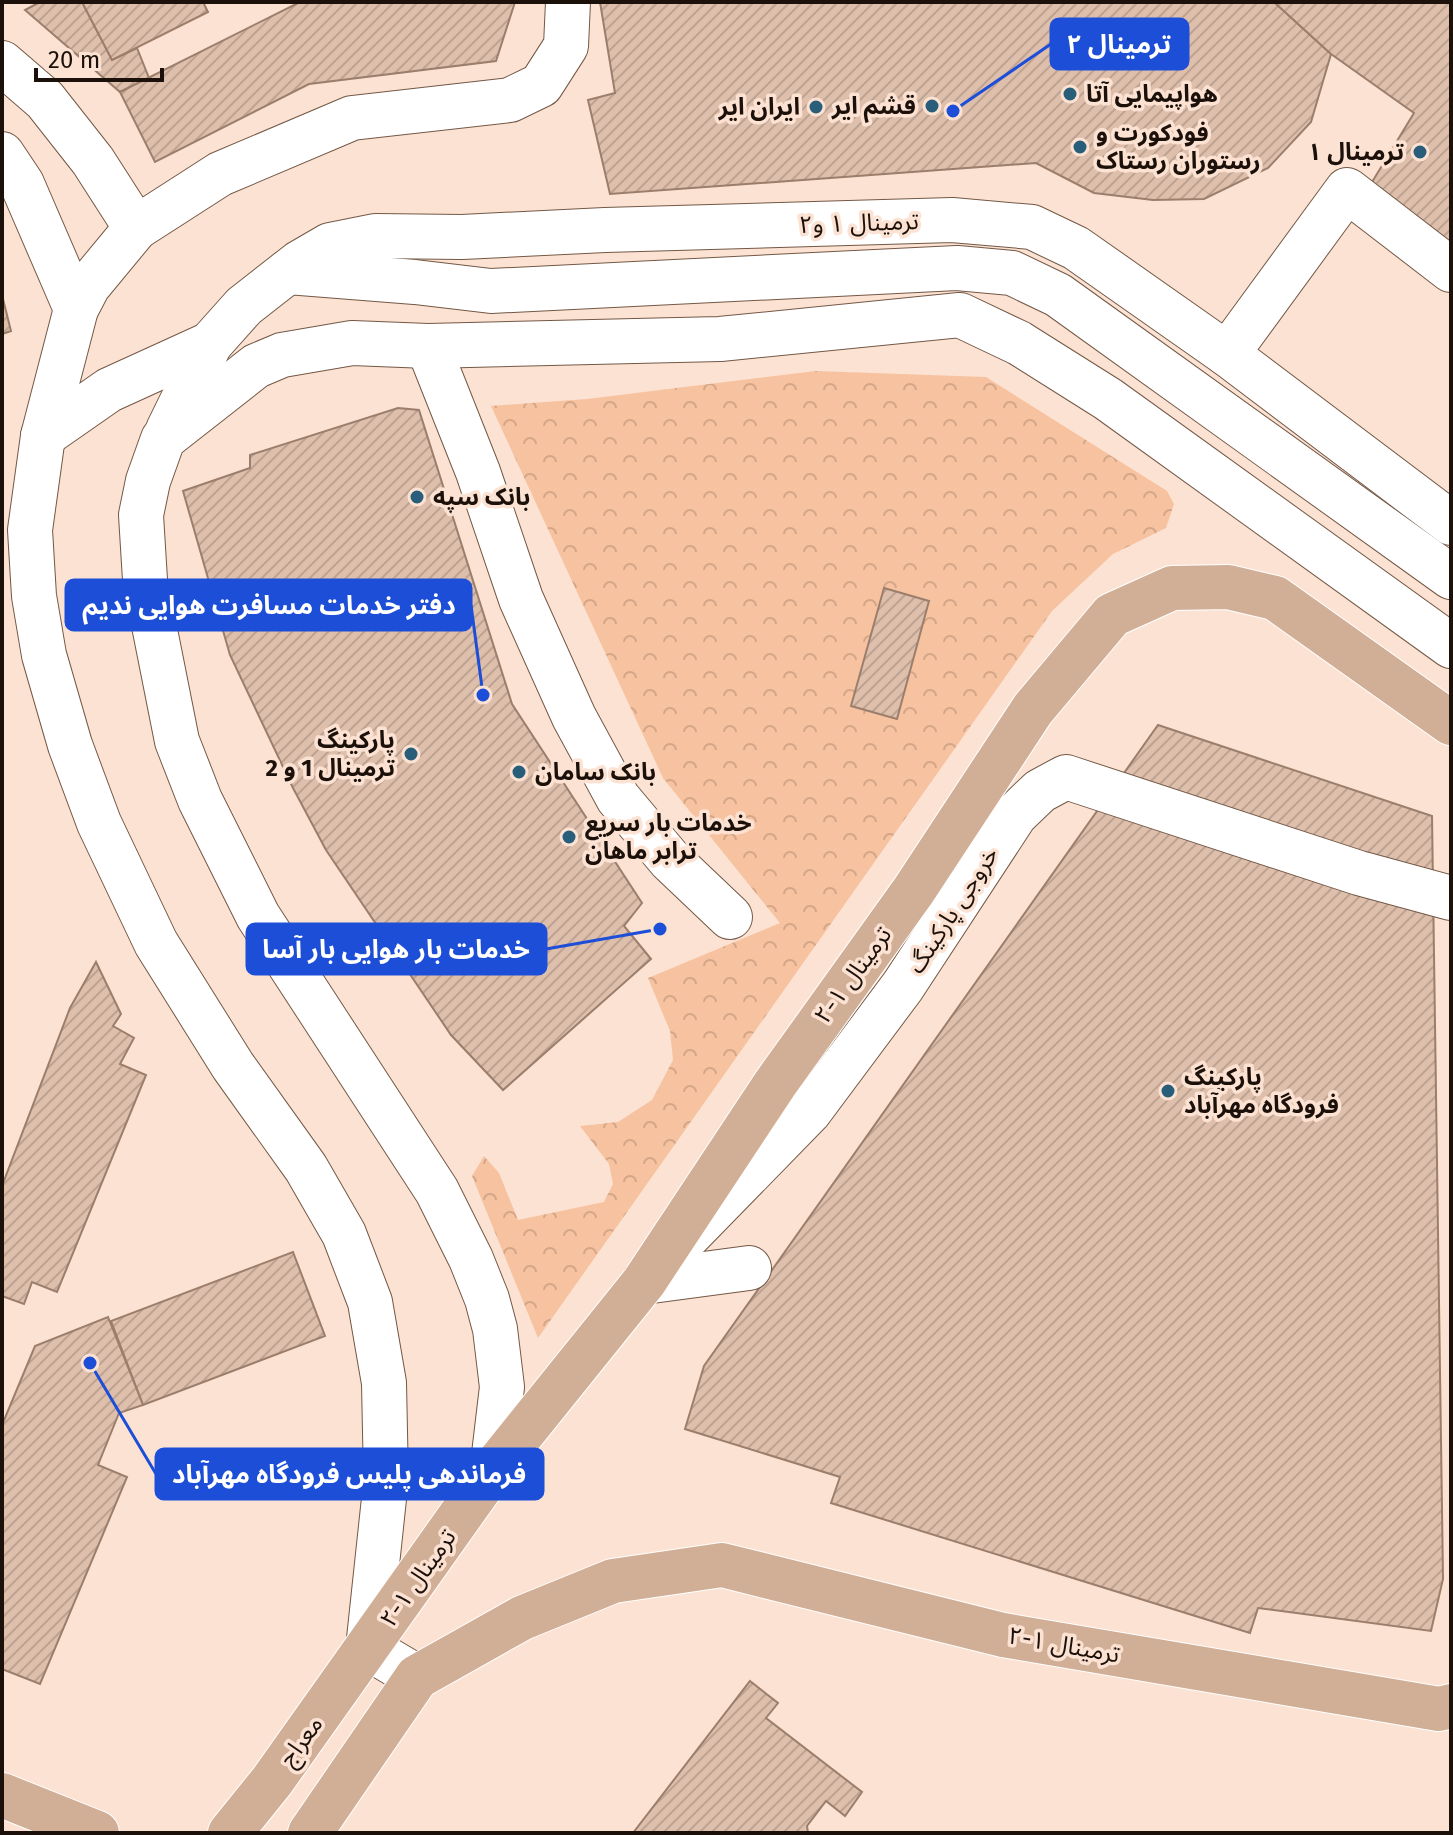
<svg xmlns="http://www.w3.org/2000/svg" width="1453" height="1835" font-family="'Fira Sans','Noto Sans Arabic',sans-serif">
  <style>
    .park { fill: url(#park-crowns) }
    .building { fill: url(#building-hatch); stroke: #9b7e6b; stroke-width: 2 }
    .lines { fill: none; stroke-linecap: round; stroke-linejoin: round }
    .minor-casing { stroke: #735846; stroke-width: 46 }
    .major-casing { stroke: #fff; stroke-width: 46 }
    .minor { stroke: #fff; stroke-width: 44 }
    .major { stroke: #d1af97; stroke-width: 44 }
    .poi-dot { fill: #285e79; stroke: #fce2d2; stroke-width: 3 }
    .labels { text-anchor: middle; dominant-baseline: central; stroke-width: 7; stroke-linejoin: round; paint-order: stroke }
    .poi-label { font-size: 24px; font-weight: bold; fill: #1c110a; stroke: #fce2d2; text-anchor: start }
    .street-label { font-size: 24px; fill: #1c110a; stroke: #fce2d2 }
    .leader { fill: none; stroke: #1d4ed8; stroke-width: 3 }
    .callout-dot { fill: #1d4ed8; stroke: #fce2d2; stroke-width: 3 }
    .callout { fill: #1d4ed8; stroke: #1d4ed8; stroke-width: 3 }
    .callout-label { font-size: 26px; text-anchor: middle; font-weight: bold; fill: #fff }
  </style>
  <defs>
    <pattern id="park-crowns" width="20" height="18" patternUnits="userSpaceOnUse" patternTransform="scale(2)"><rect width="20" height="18" fill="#f7c2a0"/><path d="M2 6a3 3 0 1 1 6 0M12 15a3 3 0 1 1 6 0" fill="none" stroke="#d3a688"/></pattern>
    <pattern id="building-hatch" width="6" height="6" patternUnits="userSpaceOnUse" patternTransform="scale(2)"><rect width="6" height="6" fill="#debfab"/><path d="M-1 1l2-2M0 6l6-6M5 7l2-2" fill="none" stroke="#bea392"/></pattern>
  </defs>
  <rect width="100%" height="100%" fill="#fce2d2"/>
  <polygon class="park" points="816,371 986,377 1167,491 1174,504 1166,528 1113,554 1052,611 538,1338 472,1176 484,1156 499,1173 518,1220 604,1202 613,1184 609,1164 580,1126 618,1122 652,1100 673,1060 670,1031 648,978 780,923 663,778 491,406 587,399"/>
  <g class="building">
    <polygon points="40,2 82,2 112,60 137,48 149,78 120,92 25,10"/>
    <polygon points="82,2 203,2 208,12 112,60"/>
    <polygon points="300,2 515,2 496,61 309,84 155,162 120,92"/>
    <polygon points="600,2 1274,2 1331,54 1311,122 1268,168 1204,199 1153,200 1094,193 1036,163 610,194 588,100 615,93"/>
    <polygon points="1274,2 1451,2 1451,258 1366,192 1414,113 1331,54"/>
    <polygon points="2,295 11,331 2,334"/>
    <polygon points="398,408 419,410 512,704 642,903 624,926 651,959 503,1090 451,1035 326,850 293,788 230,655 183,491 250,468 250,455"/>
    <polygon points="884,588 929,601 897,719 851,706"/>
    <polygon points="1158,725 1432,816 1443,1579 1431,1631 1258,1608 1250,1633 831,1503 840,1477 685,1429 704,1366"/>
    <polygon points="96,962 121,1014 113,1026 134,1038 120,1064 146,1075 57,1292 32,1282 24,1304 2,1296 2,1186 70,1008"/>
    <polygon points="293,1252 325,1336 143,1405 111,1321"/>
    <polygon points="108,1317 143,1405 119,1413 98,1465 127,1477 40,1684 2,1669 2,1425 35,1346"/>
    <polygon points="750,1681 778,1703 766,1718 862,1792 845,1816 826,1801 807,1826 808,1833 633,1833"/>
  </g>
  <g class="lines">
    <defs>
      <g id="minor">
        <polyline points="2,63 45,100 93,161 136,228"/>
        <polyline points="2,154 22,184 76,309"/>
        <polyline points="288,272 415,282 491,291 957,268 1012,273 1058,295 1451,577"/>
        <polyline points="428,346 478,472 521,599 574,717 618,798 670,860 730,917"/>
        <polyline points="1227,354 1347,190 1451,270"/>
        <polyline points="168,430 210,344 244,306 299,263 330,245 375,236 462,237 605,230 952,220 1032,227 1076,248 1227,354 1451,523"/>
        <polyline points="43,436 109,390 210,344"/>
        <polyline points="686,1238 809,1112 903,986 1015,815 1040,791 1066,777 1359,873 1451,898"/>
        <polyline points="644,1282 749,1268"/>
        <polyline points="492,1471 502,1387 495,1329 487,1299 471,1259 437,1191 258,916 200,800 177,741 145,580 141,515 148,481 163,439 256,366 282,355 352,343 428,346 720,339 960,315 1019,343 1108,399 1451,646"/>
        <polyline points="417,1677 368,1648 386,1480 384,1383 370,1302 344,1234 306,1168 233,1066 156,943 99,823 70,745 44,655 34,596 30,530 43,436 76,309 88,286 136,228 220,174 352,118 510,100 541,85 566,46 568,2"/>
      </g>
      <g id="major">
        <polyline points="2,1795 97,1833"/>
        <polyline points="230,1833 272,1781 492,1471 644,1282 775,1084 914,890 1033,709 1112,615 1172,588 1228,587 1275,598 1451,723"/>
        <polyline points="310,1833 417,1677 522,1618 613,1581 722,1565 1003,1635 1439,1709 1451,1706"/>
      </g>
    </defs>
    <use href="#minor" class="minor-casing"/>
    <use href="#major" class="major-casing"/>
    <use href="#minor" class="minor"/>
    <use href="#major" class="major"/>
  </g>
  <g class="poi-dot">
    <circle cx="1070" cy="94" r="8"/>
    <circle cx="932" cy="106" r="8"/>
    <circle cx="816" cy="107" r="8"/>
    <circle cx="1080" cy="147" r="8"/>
    <circle cx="1420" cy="152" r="8"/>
    <circle cx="417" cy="497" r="8"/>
    <circle cx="411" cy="754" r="8"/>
    <circle cx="519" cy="772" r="8"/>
    <circle cx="569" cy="837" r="8"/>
    <circle cx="1168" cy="1091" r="8"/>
  </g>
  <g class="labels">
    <g class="poi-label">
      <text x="1086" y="94">هواپیمایی آتا</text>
      <text x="916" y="106" text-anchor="end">قشم ایر</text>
      <text x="800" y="107" text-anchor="end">ایران ایر</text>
      <text x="1096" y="133">فودکورت و<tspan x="1096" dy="28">رستوران رستاک</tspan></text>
      <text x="1404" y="152" text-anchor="end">ترمینال ۱</text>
      <text x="433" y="497">بانک سپه</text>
      <text x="395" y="740" text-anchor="end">پارکینگ<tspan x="395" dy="28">ترمینال 1 و 2</tspan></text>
      <text x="535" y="772">بانک سامان</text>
      <text x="585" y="823">خدمات بار سریع<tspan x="585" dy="28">ترابر ماهان</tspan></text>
      <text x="1184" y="1077">پارکینگ<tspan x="1184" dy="28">فرودگاه مهرآباد</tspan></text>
    </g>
    <g class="street-label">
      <text transform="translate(859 223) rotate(-2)">ترمینال ۱ و۲</text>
      <text transform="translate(953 910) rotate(-57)">خروجی پارکینگ</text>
      <text transform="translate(853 975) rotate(-54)">ترمینال ۱-۲</text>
      <text transform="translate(418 1578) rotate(-55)">ترمینال ۱-۲</text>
      <text transform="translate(1064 1645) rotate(10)">ترمینال ۱-۲</text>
      <text transform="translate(301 1741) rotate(-54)">معراج</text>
    </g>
  </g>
  <path class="leader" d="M953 111L1051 44M483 695L471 605M660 929L546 949M90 1363L156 1474"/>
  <g class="callout-dot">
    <circle cx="953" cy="111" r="8"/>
    <circle cx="483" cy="695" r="8"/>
    <circle cx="660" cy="929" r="8"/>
    <circle cx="90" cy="1363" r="8"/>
  </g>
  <g class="callout">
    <rect x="1051" y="19" width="137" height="50" rx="8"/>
    <rect x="66" y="580" width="405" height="50" rx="8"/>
    <rect x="247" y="924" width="299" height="50" rx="8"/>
    <rect x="156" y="1449" width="387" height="50" rx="8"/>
  </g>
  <g class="callout-label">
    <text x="1119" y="53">ترمینال ۲</text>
    <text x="269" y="614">دفتر خدمات مسافرت هوایی ندیم</text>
    <text x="396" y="958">خدمات بار هوایی بار آسا</text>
    <text x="349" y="1483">فرماندهی پلیس فرودگاه مهرآباد</text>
  </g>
  <rect width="1453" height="1835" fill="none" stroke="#1c110a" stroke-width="8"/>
  <path d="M36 68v12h126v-12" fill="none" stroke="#1c110a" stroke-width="4"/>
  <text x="48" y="68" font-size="24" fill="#1c110a" stroke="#fce2d2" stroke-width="6" paint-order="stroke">20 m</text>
</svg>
